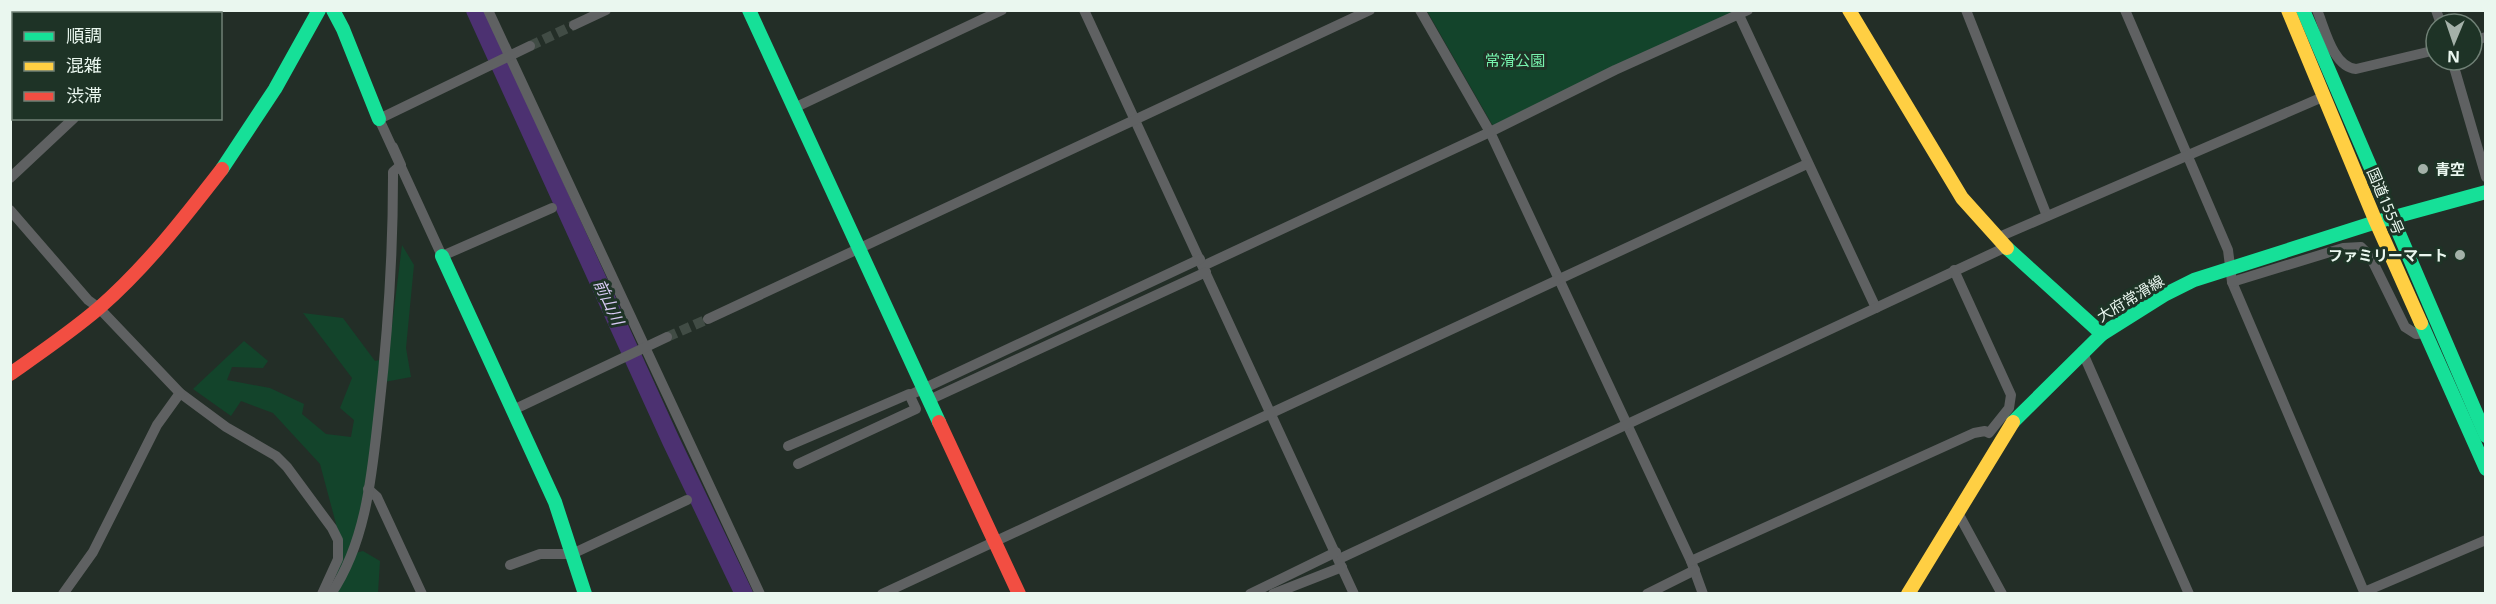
<svg xmlns="http://www.w3.org/2000/svg" width="2496" height="604" font-family="'Noto Sans','Noto Sans JP',sans-serif">
  <style>
    .green { fill: #13442b }
    .lines { fill: none; stroke-linecap: round; stroke-linejoin: round }
    .river { stroke: #4c3171; stroke-width: 18 }
    .street-tunnel { stroke: #414c45; stroke-width: 10; stroke-dasharray: 10 5; stroke-linecap: butt }
    .street { stroke: #5f6162; stroke-width: 10 }
    .fast { stroke: #16e098; stroke-width: 14 }
    .slow { stroke: #ffcf43; stroke-width: 14 }
    .jam { stroke: #f24e42; stroke-width: 14 }
    .poi-dot { fill: #a4b1a9; stroke: #1e3326; stroke-width: 2 }
    .labels { text-anchor: middle; dominant-baseline: central; stroke-width: 6; stroke-linejoin: round; paint-order: stroke }
    .park-label { font-size: 15px; fill: #78f3ae; stroke: #1e3326 }
    .poi-label { font-size: 15px; font-weight: bold; fill: #eaf7ef; stroke: #1e3326; text-anchor: start }
    .street-label { font-size: 15px; fill: #eaf7ef; stroke: #1e3326 }
    .water-label { font-size: 16px; font-style: italic; fill: #d8caf4; stroke: #1e3326 }
  </style>
  <rect width="100%" height="100%" fill="#232e27"/>
  <g class="green">
    <polygon points="1427,11 1739,11 1493,126"/>
    <polygon points="402,245 414,265 406,348 411,377 379,383 369,472 351,554 363,551 380,561 378,593 337,593 335,579 343,550 320,464 273,413 241,401 231,416 193,389 244,341 268,361 263,368 232,367 227,380 270,388 304,404 302,414 326,434 351,437 354,420 340,408 352,378 303,313 343,318 375,361 388,358"/>
  </g>
  <g class="lines">
    <polyline class="river" points="475,10 671,441 744,594"/>
    <g class="street-tunnel">
      <polyline points="530,46 574,25"/>
      <polyline points="667,337 708,319"/>
    </g>
    <g class="street">
      <polyline points="488,10 760,594"/>
      <polyline points="1084,10 1354,594"/>
      <polyline points="1420,10 1490,132 1691,561 1703,594"/>
      <polyline points="1966,10 2047,216"/>
      <polyline points="2125,10 2228,250 2232,282 2365,594"/>
      <path d="M2317 10C2325 29 2333 67 2356 69L2436 50"/>
      <polyline points="2436,10 2441,24"/>
      <polyline points="152,14 154,10"/>
      <polyline points="1739,15 1876,308"/>
      <polyline points="574,25 606,10"/>
      <polyline points="2472,41 2486,37"/>
      <polyline points="530,46 379,119 442,256 552,208"/>
      <polyline points="2452,60 2486,177"/>
      <polyline points="794,108 1002,10"/>
      <polyline points="10,178 74,118"/>
      <polyline points="10,210 88,300 99,308 180,393 226,427 276,456 287,467 332,528 338,540 338,559 322,594"/>
      <polyline points="1999,237 2325,96"/>
      <polyline points="1203,266 1490,132 1615,70 1748,10"/>
      <polyline points="2232,282 2343,248 2361,247 2370,256 2405,327 2416,334 2426,333"/>
      <polyline points="708,319 1370,10"/>
      <polyline points="2082,351 2189,594"/>
      <polyline points="910,395 1200,259"/>
      <polyline points="929,400 1206,272"/>
      <polyline points="513,410 667,337"/>
      <polyline points="788,446 909,394 916,409 798,464"/>
      <polyline points="368,489 377,497 422,594"/>
      <polyline points="1958,513 2002,594"/>
      <polyline points="1339,559 2006,247"/>
      <polyline points="1691,561 1974,433 1985,431 1989,433 2009,408 2011,395 1954,270"/>
      <polyline points="510,565 540,554 572,554 687,500"/>
      <polyline points="2364,592 2486,540"/>
      <polyline points="63,594 93,552 157,425 180,393"/>
      <path d="M331 594C367 541 372 472 379 410 388 331 393 256 393 177V172L401 165 393 147"/>
      <polyline points="882,594 1807,164"/>
      <polyline points="1250,594 1336,552"/>
      <polyline points="1273,594 1342,567"/>
      <polyline points="1647,594 1695,570"/>
    </g>
    <g class="fast">
      <polyline points="333,10 343,29 379,119"/>
      <polyline points="749,10 939,422"/>
      <polyline points="2303,10 2486,436"/>
      <polyline points="222,169 275,89 319,10"/>
      <polyline points="2007,248 2102,334"/>
      <polyline points="442,256 555,502 585,594"/>
      <polyline points="2421,323 2486,469"/>
      <polyline points="2013,422 2102,334 2164,295 2194,280 2376,222 2486,192"/>
    </g>
    <g class="slow">
      <polyline points="1849,10 1962,198 2007,248"/>
      <polyline points="2288,10 2376,222 2421,323"/>
      <polyline points="1908,594 2013,422"/>
    </g>
    <g class="jam">
      <path d="M10 374C40 353 71 332 99 308 146 267 184 218 222 169"/>
      <polyline points="939,422 1019,594"/>
    </g>
  </g>
  <g class="poi-dot">
    <circle cx="2423" cy="169" r="6"/>
    <circle cx="2460" cy="255" r="6"/>
  </g>
  <g class="labels">
    <g class="park-label">
      <text x="1515" y="60">常滑公園</text>
    </g>
    <g class="poi-label">
      <text x="2435" y="169">青空</text>
      <text x="2448" y="255" text-anchor="end">ファミリーマート</text>
    </g>
    <g class="street-label">
      <text transform="translate(2386 201) rotate(67)">国道155号</text>
      <text transform="translate(2130 298) rotate(-31)">大府常滑線</text>
    </g>
    <g class="water-label">
      <text transform="translate(609 302) rotate(65)">前山川</text>
    </g>
  </g>
  <rect width="2496" height="604" fill="none" stroke="#eaf7ef" stroke-width="24"/>
  <rect x="12" y="12" width="210" height="108" fill="#1e3326" stroke="#708176" stroke-width="1.5"/>
  <rect x="24" y="32" width="30" height="9" fill="#16e098" stroke="#708176" stroke-width="1.5"/>
  <text x="66" y="42" font-size="18" fill="#eaf7ef">順調</text>
  <rect x="24" y="62" width="30" height="9" fill="#ffcf43" stroke="#708176" stroke-width="1.5"/>
  <text x="66" y="72" font-size="18" fill="#eaf7ef">混雑</text>
  <rect x="24" y="92" width="30" height="9" fill="#f24e42" stroke="#708176" stroke-width="1.5"/>
  <text x="66" y="102" font-size="18" fill="#eaf7ef">渋滞</text>
  <g transform="translate(2454 42) rotate(182)"><circle r="28" fill="#1e3326" stroke="#708176" stroke-width="1.5"/>
  <path d="M0-4.5L10 22L0 15L-10 22Z" fill="#a4b1a9"/>
  <text y="-9" font-size="16" font-weight="bold" text-anchor="middle" fill="#eaf7ef">N</text>
  </g>
</svg>
